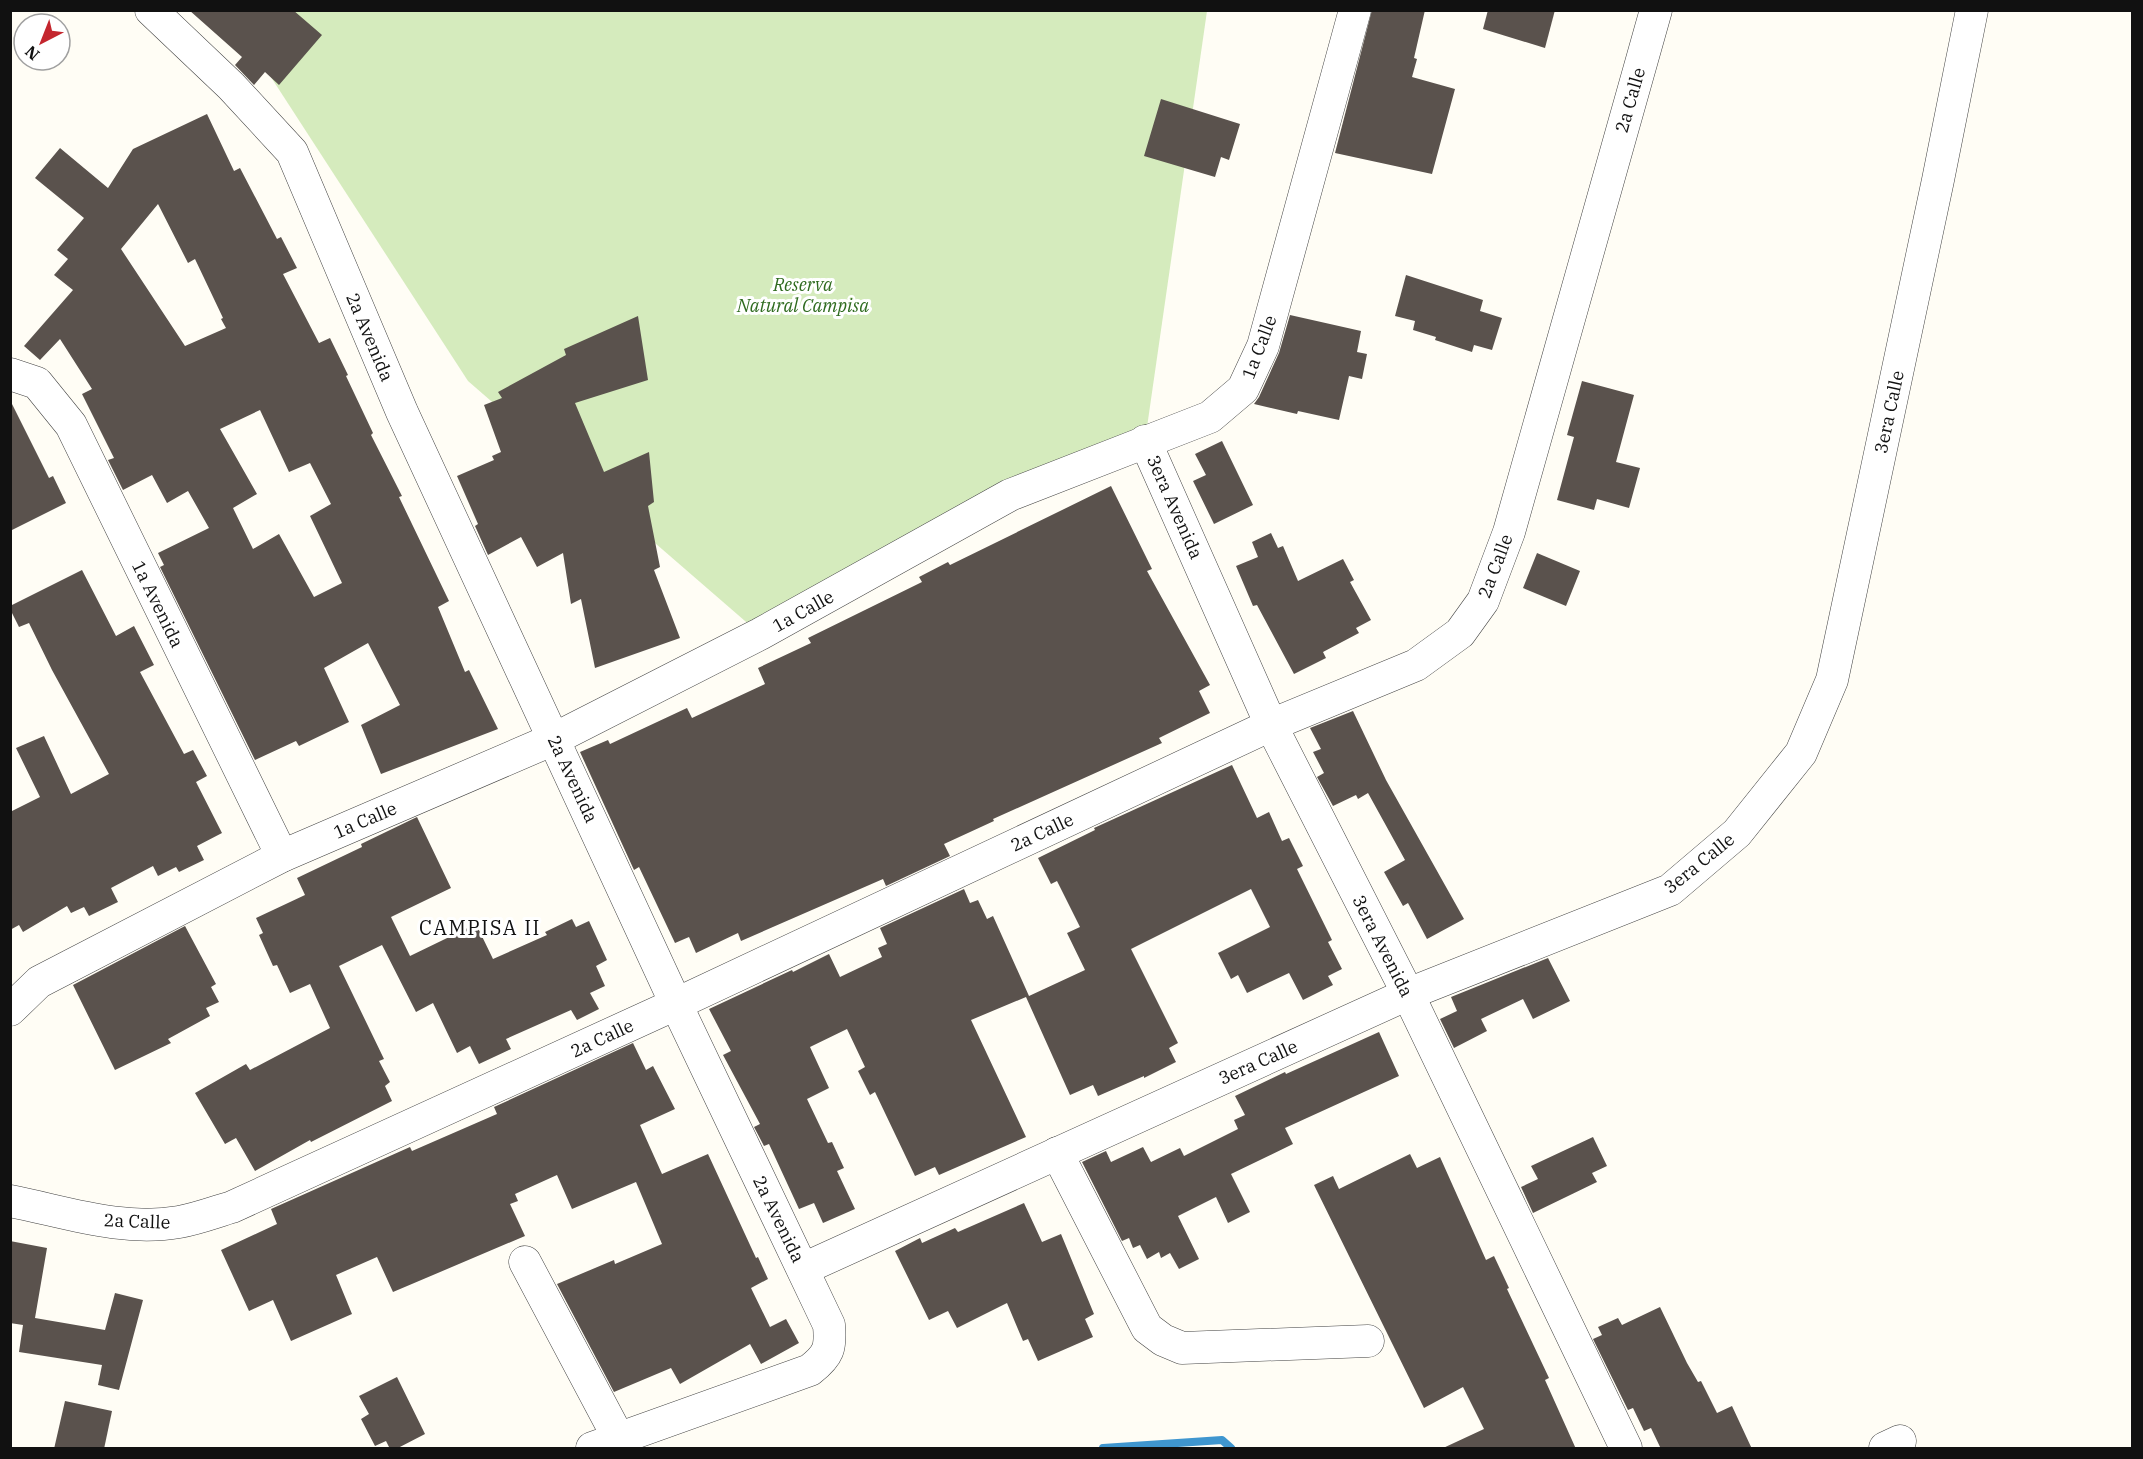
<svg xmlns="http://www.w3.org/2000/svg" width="2143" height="1459" font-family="'IBM Plex Serif',serif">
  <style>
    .green { fill: #d5ebbd }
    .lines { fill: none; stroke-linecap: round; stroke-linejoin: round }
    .stream { stroke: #3f96cf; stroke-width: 8 }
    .building { fill: #5a524d; fill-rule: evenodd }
    .street-casing { stroke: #444; stroke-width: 33 }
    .street { stroke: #fff; stroke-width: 32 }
    .labels { text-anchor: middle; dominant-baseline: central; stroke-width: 6; stroke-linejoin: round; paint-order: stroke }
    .street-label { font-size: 18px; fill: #111; stroke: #fff }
    .park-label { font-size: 18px; font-style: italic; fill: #2f6b1f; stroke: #fff }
    .neighbourhood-label { font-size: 20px; letter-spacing: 1.5px; fill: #111; stroke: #fff }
  </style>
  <rect width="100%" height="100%" fill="#fffdf5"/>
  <polygon class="green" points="228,11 1207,11 1145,441 760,634 468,381"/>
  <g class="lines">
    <polyline class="stream" points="1103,1448 1222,1440 1231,1448"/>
  </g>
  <g class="building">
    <polygon points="189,10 293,10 322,35 279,85 265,72 254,85 235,65 242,57"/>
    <polygon points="1372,10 1425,10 1414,58 1417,59 1412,77 1455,89 1432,174 1335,153"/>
    <polygon points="1488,10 1555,10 1545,48 1483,29"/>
    <polygon points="1161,99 1240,124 1229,160 1221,157 1215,177 1144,156"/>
    <path d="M207 114 234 171 240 168 277 239 281 237 297 268 283 274 319 343 330 338 348 375 346 376 373 433 371 435 402 496 399 497 449 601 438 607 465 672 469 670 498 729 381 774 361 725 400 705 368 643 324 668 349 722 299 746 296 741 255 760 160 567 164 565 158 553 209 528 188 491 167 503 152 475 123 490 108 460 114 458 82 394 92 389 60 339 40 360 24 346 73 290 54 275 68 259 57 250 84 218 35 178 60 148 108 188 133 149ZM158 204 188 263 195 259 223 318 221 319 226 328 185 346 121 249ZM260 410 289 472 310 463 331 504 310 516 342 583 314 597 279 534 253 549 233 508 257 494 220 429Z"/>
    <polygon points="1406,275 1483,300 1480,311 1502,318 1492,350 1474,345 1472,352 1435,340 1436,337 1413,330 1415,321 1395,316"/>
    <polygon points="1290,315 1361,331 1357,352 1367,354 1362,379 1349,376 1339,420 1298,411 1297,414 1254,404 1259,397 1279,353"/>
    <polygon points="638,316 648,380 575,403 604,472 649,452 654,502 648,506 660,567 654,570 680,638 595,668 581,599 571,604 563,553 537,567 521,537 488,555 475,526 478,524 457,476 494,460 492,456 501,452 484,405 502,398 498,392 566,355 564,349"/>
    <polygon points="1582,381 1634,395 1616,462 1640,468 1629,508 1597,499 1594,510 1557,500 1574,437 1567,435"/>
    <polygon points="10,400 49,478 53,476 66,503 10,531"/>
    <polygon points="1222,441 1253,505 1214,524 1193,481 1206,475 1195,454"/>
    <polygon points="1111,486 1152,569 1147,571 1210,685 1199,691 1210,713 1159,738 1162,743 993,819 994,821 944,844 950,856 886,886 883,879 741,941 738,933 696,953 689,937 675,943 639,867 634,870 580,752 608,740 610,744 687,708 692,718 765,684 758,668 811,643 808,638 922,582 919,577 948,562 950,565"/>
    <polygon points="1271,533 1278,548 1283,546 1298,581 1343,559 1354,580 1350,582 1371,620 1356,628 1359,633 1323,652 1326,658 1294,674 1257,605 1253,606 1236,566 1258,557 1252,542"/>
    <polygon points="1537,553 1580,571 1566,606 1523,588"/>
    <polygon points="82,570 116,636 134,626 154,665 140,672 184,754 193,750 207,776 196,782 222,833 197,846 204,860 179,872 176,867 158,876 153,866 111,888 118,902 89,916 84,907 71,913 67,906 23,932 19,925 10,930 10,812 40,797 16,748 44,736 71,794 109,774 52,670 29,623 19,627 10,609 10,606"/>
    <polygon points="1353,711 1386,780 1464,919 1427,939 1408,903 1403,906 1384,872 1405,860 1368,793 1358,799 1356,795 1333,806 1317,777 1324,773 1313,752 1321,749 1310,728"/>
    <polygon points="1232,765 1257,818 1269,812 1282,841 1289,838 1303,866 1297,869 1332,940 1328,942 1342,969 1328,976 1333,985 1303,1000 1289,973 1247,993 1238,975 1231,979 1218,953 1270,927 1251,889 1131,949 1178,1043 1169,1048 1176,1062 1144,1078 1144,1076 1098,1096 1093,1085 1070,1095 1026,997 971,1020 1026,1137 939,1175 935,1167 915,1176 875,1092 870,1095 858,1071 865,1067 847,1029 810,1047 829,1088 807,1099 828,1143 832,1142 844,1168 837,1171 855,1209 823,1223 814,1203 799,1209 769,1144 764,1146 754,1127 760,1124 723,1055 731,1051 709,1009 792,970 793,972 829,954 840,977 882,957 878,948 887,944 880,928 964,889 970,903 978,900 987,919 993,916 1029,996 1085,970 1067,933 1080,927 1057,881 1051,884 1038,858 1095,830 1094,828"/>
    <polygon points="417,817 451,888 391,917 411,958 410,956 476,924 493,959 547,935 545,932 572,919 576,927 589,921 607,960 596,966 605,986 590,993 599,1009 577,1020 571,1010 506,1039 511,1049 479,1064 470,1046 457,1053 433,1003 416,1012 382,945 339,966 384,1059 379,1061 390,1082 385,1086 392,1101 311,1142 310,1140 255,1171 236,1138 225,1144 195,1093 246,1064 250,1070 330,1028 310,984 290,993 277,965 273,966 259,935 263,933 256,918 305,895 297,878 362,847 361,844"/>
    <polygon points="185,926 216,984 211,987 219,1002 206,1008 210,1016 168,1039 171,1043 115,1070 73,985"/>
    <polygon points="1548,958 1570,1001 1533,1019 1523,999 1481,1019 1487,1031 1454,1048 1440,1019 1457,1011 1451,997"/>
    <polygon points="1379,1032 1399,1076 1285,1128 1293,1144 1231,1174 1250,1212 1228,1223 1216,1197 1178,1216 1199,1259 1179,1269 1170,1253 1161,1258 1159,1252 1147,1259 1140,1245 1133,1248 1129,1238 1122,1241 1082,1162 1106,1151 1111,1162 1143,1147 1151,1162 1180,1148 1184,1156 1238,1129 1234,1120 1245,1115 1235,1096 1285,1072 1286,1074"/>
    <polygon points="633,1043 646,1070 653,1066 675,1109 640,1125 662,1174 708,1154 756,1258 758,1257 768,1279 751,1288 770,1327 786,1319 799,1343 761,1364 750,1344 680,1384 671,1368 614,1392 557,1284 614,1260 615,1264 662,1244 636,1182 572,1209 557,1175 515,1194 518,1201 510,1204 525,1236 393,1292 377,1257 336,1275 352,1314 291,1341 273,1300 249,1311 221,1250 277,1224 271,1209 410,1147 412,1151 497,1114 494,1107"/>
    <polygon points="1593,1137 1607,1166 1592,1173 1597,1182 1533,1213 1521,1187 1538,1179 1531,1166"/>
    <polygon points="1410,1154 1417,1168 1440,1157 1486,1260 1494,1256 1509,1288 1507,1289 1549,1378 1545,1380 1576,1449 1441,1449 1484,1429 1463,1387 1424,1408 1314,1185 1333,1176 1339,1189"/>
    <polygon points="1024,1203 1042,1242 1061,1234 1094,1314 1085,1319 1093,1337 1038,1361 1028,1339 1023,1341 1007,1303 957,1328 948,1311 929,1320 895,1251 920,1238 922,1243 955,1228 958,1232"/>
    <polygon points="10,1241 47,1248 35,1318 105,1330 115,1293 143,1300 119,1390 98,1385 102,1365 19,1352 23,1325 10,1323"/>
    <polygon points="1660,1307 1687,1363 1698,1382 1701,1381 1717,1413 1732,1406 1752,1449 1661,1449 1651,1428 1644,1431 1633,1408 1628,1410 1593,1339 1602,1335 1598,1327 1618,1318 1622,1325"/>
    <polygon points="397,1377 425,1434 396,1449 390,1449 386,1441 375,1446 361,1419 369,1414 359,1396"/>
    <polygon points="65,1401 112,1411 104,1449 54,1449"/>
  </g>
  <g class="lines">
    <defs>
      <g id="street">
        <path d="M151 10 231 86 292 152 402 412 676 1004 829 1325C831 1348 829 1355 810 1370L592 1448"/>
        <polyline points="10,374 37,383 71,425 282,856"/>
        <polyline points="1145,441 1271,725 1408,994 1626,1448"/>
        <polyline points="10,1010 39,982 282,856 554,739 760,634 1010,495 1210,417 1243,389 1263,346 1355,10"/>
        <polyline points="1057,1153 1147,1328 1163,1340 1182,1348 1368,1341"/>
        <path d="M10 1201C66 1212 122 1232 179 1222 197 1219 215 1212 232 1207L676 1004 1271 725 1416 665 1460 633 1483 601 1509 532 1656 10"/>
        <polyline points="525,1262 619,1439"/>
        <polyline points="803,1269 1408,994 1670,890 1737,833 1801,753 1832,680 1938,180 1972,10"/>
        <polyline points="1885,1448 1900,1441"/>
      </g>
    </defs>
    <use href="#street" class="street-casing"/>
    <use href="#street" class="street"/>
  </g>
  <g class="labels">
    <g class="street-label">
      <text transform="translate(1630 100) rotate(-74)">2a Calle</text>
      <text transform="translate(370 337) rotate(67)">2a Avenida</text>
      <text transform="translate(1259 347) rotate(-69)">1a Calle</text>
      <text transform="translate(1889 412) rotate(-78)">3era Calle</text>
      <text transform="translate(1175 507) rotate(66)">3era Avenida</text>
      <text transform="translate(1495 566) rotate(-69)">2a Calle</text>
      <text transform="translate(158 604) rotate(64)">1a Avenida</text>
      <text transform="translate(803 611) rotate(-29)">1a Calle</text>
      <text transform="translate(573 779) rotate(65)">2a Avenida</text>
      <text transform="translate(365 820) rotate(-23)">1a Calle</text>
      <text transform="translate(1042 832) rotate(-25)">2a Calle</text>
      <text transform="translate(1699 863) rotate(-39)">3era Calle</text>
      <text transform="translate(1383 946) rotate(63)">3era Avenida</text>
      <text transform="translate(602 1038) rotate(-25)">2a Calle</text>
      <text transform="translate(1258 1062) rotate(-24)">3era Calle</text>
      <text transform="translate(779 1219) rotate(64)">2a Avenida</text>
      <text transform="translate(137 1221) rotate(2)">2a Calle</text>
    </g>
    <g class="park-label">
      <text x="803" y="284">Reserva<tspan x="803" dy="21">Natural Campisa</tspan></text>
    </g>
    <g class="neighbourhood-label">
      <text x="480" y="927">CAMPISA II</text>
    </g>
  </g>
  <rect width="2143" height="1459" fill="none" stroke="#111111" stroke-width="24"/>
  <g transform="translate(42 42) rotate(222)"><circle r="28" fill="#ffffff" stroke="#a0a0a0" stroke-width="1.5"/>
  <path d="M0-4.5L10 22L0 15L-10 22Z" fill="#c4262e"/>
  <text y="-9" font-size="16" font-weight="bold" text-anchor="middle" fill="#111111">N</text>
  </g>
</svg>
